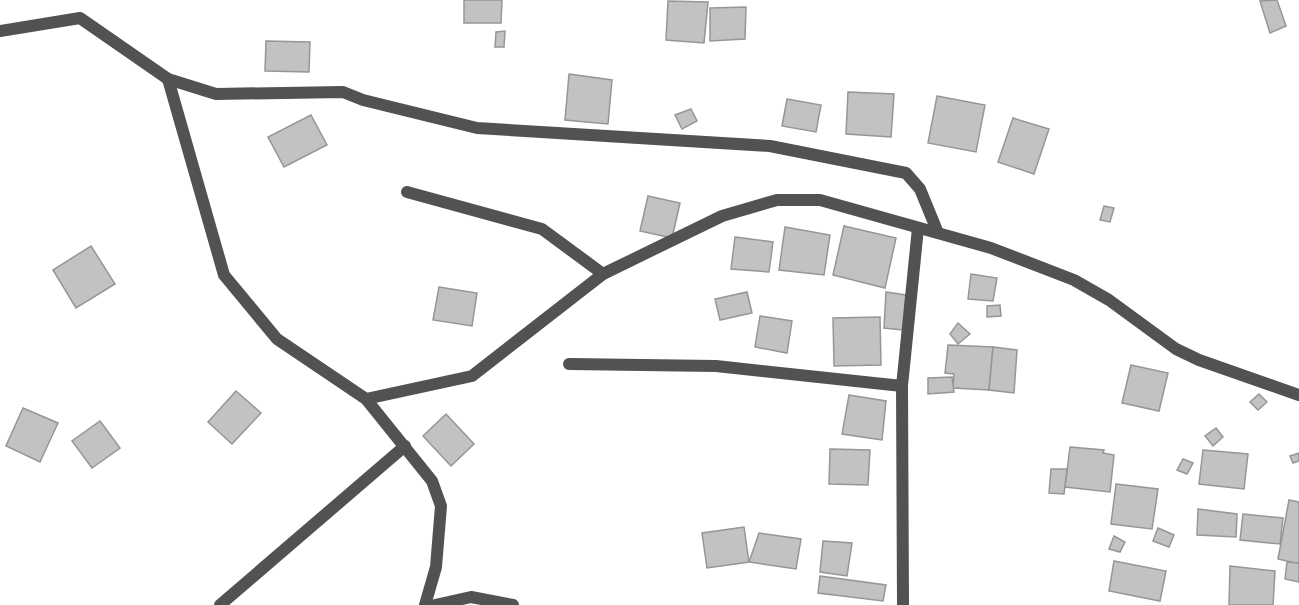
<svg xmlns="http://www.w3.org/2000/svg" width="1299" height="605" font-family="'Public Sans',sans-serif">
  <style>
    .building { fill: #c2c2c2; stroke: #969696; stroke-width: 1.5 }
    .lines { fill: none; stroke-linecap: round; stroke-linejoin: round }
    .street { stroke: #525252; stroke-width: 12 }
  </style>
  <rect width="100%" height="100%" fill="#fff"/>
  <g class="building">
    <polygon points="464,0 502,0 501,23 464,23"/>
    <polygon points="1277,0 1286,26 1270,33 1260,1"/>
    <polygon points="668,1 708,2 704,43 666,40"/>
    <polygon points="746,7 745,39 710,41 710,8"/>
    <polygon points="505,31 504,47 495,47 496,32"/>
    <polygon points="266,41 310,42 309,72 265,71"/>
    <polygon points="569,74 612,80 608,124 565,120"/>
    <polygon points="848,92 894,94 891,137 846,134"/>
    <polygon points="937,96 985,105 976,152 928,143"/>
    <polygon points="787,99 821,105 816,132 782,126"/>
    <polygon points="691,109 697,121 682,129 675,115"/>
    <polygon points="311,115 327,145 284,167 268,137"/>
    <polygon points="1013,118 1049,129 1034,174 998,162"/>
    <polygon points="648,196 680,203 672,238 640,231"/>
    <polygon points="1104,206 1114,208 1110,222 1100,220"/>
    <polygon points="844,226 896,238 885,288 833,275"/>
    <polygon points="785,227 830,235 824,275 779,270"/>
    <polygon points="735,237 773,242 769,272 731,269"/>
    <polygon points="91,246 115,284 76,308 53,270"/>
    <polygon points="971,274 997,278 993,301 968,299"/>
    <polygon points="439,287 477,293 472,326 433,320"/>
    <polygon points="747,292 752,313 720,320 715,299"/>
    <polygon points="886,292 906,295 903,330 884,328"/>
    <polygon points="1000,305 1001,316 987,317 987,306"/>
    <polygon points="760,316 792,321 787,353 755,347"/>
    <polygon points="880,317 881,365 834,366 833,318"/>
    <polygon points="958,323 970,334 958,344 950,334"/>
    <polygon points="948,345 993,347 989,390 953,388 954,374 945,373"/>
    <polygon points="993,347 1017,350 1014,393 989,390"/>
    <polygon points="1131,365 1168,373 1159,411 1122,403"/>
    <polygon points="952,377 954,392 928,394 928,378"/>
    <polygon points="236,391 261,413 232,444 208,422"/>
    <polygon points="1259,394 1267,402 1258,410 1250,402"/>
    <polygon points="849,395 886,401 882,440 842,434"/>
    <polygon points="23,408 58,423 40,462 6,446"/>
    <polygon points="446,414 474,444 451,466 423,436"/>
    <polygon points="100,421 120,448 92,468 72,441"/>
    <polygon points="1216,428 1223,437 1213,446 1205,436"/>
    <polygon points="1070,447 1104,450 1103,453 1114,455 1110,492 1065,487"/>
    <polygon points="830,449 870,450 868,485 829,484"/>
    <polygon points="1203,450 1248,454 1244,489 1199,484"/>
    <polygon points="1299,453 1299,461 1293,463 1290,456"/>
    <polygon points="1183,459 1193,463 1187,474 1177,470"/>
    <polygon points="1051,469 1067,469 1064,494 1049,493"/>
    <polygon points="1116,484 1158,489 1152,529 1111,524"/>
    <polygon points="1289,500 1299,502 1299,564 1278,559"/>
    <polygon points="1198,509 1237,514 1236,537 1197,535"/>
    <polygon points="1243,514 1283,518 1280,544 1240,540"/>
    <polygon points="744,527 749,562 707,568 702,533"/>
    <polygon points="1158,528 1174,535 1169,547 1153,541"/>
    <polygon points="759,533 801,539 796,569 749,562"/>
    <polygon points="1114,536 1125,542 1120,552 1109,549"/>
    <polygon points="823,541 852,543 847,576 820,572"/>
    <polygon points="1114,561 1166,571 1160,601 1109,591"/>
    <polygon points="1287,562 1299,563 1299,582 1285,579"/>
    <polygon points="1230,566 1275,571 1273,605 1229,605"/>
    <polygon points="820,576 886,585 883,601 818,593"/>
  </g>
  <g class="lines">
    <g class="street">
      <polyline points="0,31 80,18 168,79 216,94 343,92 363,100 477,128 770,146 906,173 920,189 938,233"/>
      <polyline points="168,79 224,275 277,339 366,399 432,481 441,506 436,567 425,605"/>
      <polyline points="407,192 542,229 603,274"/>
      <polyline points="569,364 716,366 902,386"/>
      <polyline points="366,399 472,376 603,274 722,216 777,200 820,200 991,248 1074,280 1109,300 1176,349 1199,360 1299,395"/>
      <polyline points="220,605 405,446"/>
      <polyline points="435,605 471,597 513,605"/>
      <polyline points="903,605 902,386 918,228"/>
    </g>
  </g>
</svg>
